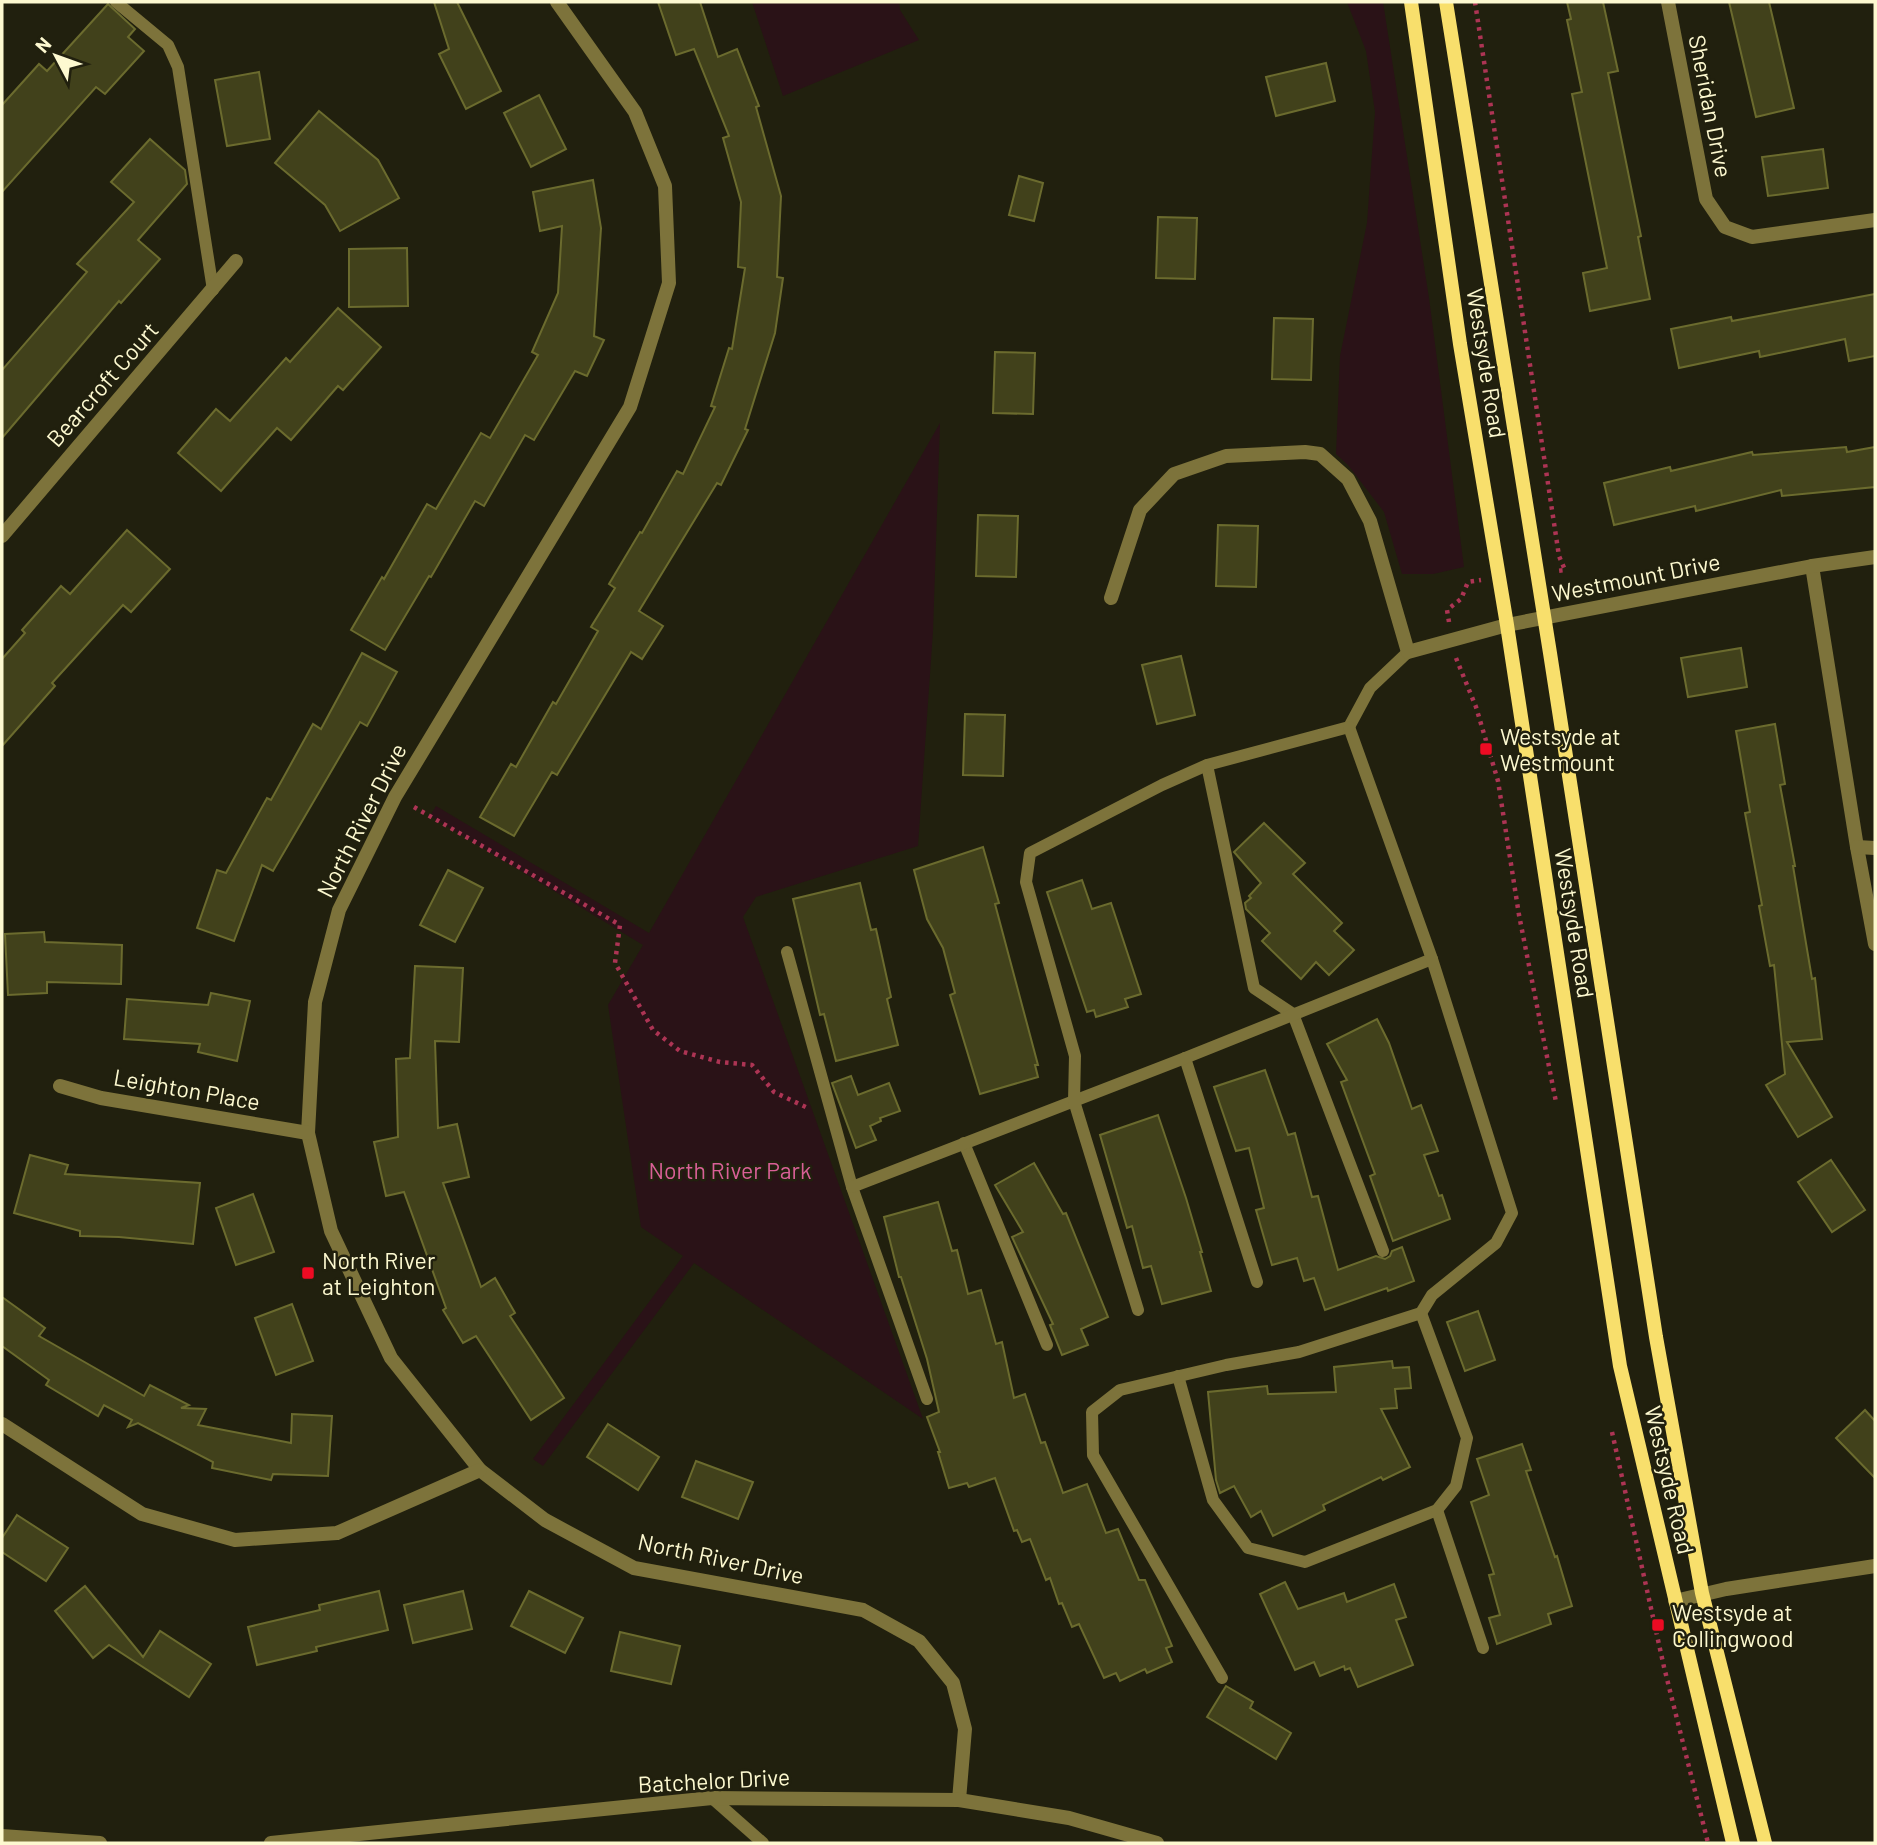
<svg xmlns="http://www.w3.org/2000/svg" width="1877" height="1845" font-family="Barlow,sans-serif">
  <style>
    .green { fill: #2a1217 }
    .building { fill: #41411b; stroke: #6b6b2e; stroke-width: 2 }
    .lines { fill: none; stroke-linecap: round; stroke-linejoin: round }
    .path { stroke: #ad3454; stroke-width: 4.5; stroke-dasharray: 3.5 5; stroke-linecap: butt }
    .service { stroke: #7d733b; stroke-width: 12 }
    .minor { stroke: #7d733b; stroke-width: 14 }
    .tertiary { stroke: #7d733b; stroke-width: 14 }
    .secondary { stroke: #f8df6c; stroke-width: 14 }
    .poi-dot { fill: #ed0b23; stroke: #21200e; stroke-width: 2.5 }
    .labels { text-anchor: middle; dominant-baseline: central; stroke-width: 5; stroke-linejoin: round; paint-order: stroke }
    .street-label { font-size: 23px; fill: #fdf9d0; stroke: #21200e }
    .poi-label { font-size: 23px; fill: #fdf9d0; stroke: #21200e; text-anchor: start }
    .park-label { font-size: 23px; fill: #d96097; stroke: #21200e }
  </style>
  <rect width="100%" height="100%" fill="#21200e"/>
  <g class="green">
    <polygon points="752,2 899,2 900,10 919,40 783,96"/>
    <polygon points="1347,2 1383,2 1429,298 1464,567 1433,574 1402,574 1384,512 1348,465 1336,454 1340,356 1367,223 1375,112 1366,51"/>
    <polygon points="940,423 933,631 918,846 756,897 743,917 923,1419 694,1263 543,1466 533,1459 683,1256 641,1227 608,1005 643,945 430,816 436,806 649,933"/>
  </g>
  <g class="building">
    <polygon points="434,2 457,2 501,91 466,109 439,54 449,49"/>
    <polygon points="658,2 700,2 718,57 737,49 759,106 756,107 781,196 777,277 783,278 775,333 745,429 748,430 721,485 717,483 639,611 663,626 642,659 631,652 557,775 552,772 514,836 480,817 511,764 516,767 553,702 556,704 598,631 591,627 615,588 609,584 640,532 642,533 677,471 683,474 715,407 711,406 729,348 732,349 745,268 738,267 741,202 723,138 729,136 694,49 676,55"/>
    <polygon points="1567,2 1603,2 1618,71 1608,73 1641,236 1638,237 1650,299 1590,311 1583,273 1607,268 1572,94 1582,92 1567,20 1571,19"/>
    <polygon points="1729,2 1769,2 1794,108 1756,117"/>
    <polygon points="108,4 135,29 128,37 144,51 105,94 96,87 2,192 2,105 39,64 47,71"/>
    <polygon points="1326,63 1335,101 1276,116 1266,77"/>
    <polygon points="259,72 270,139 227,146 215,80"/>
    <polygon points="539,95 566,149 531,167 504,113"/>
    <polygon points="319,111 378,160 399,198 340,231 325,205 275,163"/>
    <polygon points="150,139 185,170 187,184 138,240 160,259 121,303 119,301 2,438 2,370 87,272 77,264 134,202 111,182"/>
    <polygon points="1823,149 1828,188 1768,196 1762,157"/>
    <polygon points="1019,176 1043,183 1034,221 1009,215"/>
    <polygon points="593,180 601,228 594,336 604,340 587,376 575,371 534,440 525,435 484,506 475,501 431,577 429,576 385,650 351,630 382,577 384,579 427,504 436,509 481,433 490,438 538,355 532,352 558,293 562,226 540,231 533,192"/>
    <polygon points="1158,217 1197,218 1195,279 1156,278"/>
    <polygon points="407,248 408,306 349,307 349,249"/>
    <polygon points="1875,294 1875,356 1849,361 1845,339 1760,357 1759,351 1679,368 1671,329 1731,317 1732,321"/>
    <polygon points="338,308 381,347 343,390 338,386 291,440 277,428 221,491 178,453 216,409 230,421 286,358 290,362"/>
    <polygon points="1274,318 1313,319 1311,380 1272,379"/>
    <polygon points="995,352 1035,353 1033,414 993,413"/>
    <polygon points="1846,447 1847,452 1875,447 1875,487 1782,496 1781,490 1696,511 1695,506 1614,525 1604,483 1670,467 1671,471 1752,452 1753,455"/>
    <polygon points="978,515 1018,516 1016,577 976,576"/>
    <polygon points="1218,525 1258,526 1256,587 1216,586"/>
    <polygon points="127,530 170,569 131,612 123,605 52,683 55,686 2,746 2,659 25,633 22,630 61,586 70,594"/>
    <polygon points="1741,648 1747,687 1688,697 1681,658"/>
    <polygon points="362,653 397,672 367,726 360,722 273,871 262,865 234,941 197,928 217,870 226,873 267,798 271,800 313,724 321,729"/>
    <polygon points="1181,656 1195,715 1157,724 1142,665"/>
    <polygon points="965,714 1005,715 1003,776 963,775"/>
    <polygon points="1775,724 1785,784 1780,785 1795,866 1793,866 1812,979 1815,978 1822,1039 1787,1042 1832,1117 1798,1137 1766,1085 1785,1074 1774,965 1770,966 1759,906 1762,905 1745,813 1750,812 1736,731"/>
    <polygon points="1264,823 1305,863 1293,874 1342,923 1334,931 1354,950 1329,975 1316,962 1301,979 1262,941 1270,933 1246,909 1245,903 1251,898 1249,896 1261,883 1234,852"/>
    <polygon points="983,847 999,903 995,904 1038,1065 1035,1065 1038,1077 980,1094 950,995 955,993 943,948 927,919 914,870"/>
    <polygon points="448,870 483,888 455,942 420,925"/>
    <polygon points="1082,880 1092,909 1111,903 1141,994 1125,999 1128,1007 1096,1017 1094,1010 1087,1012 1047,892"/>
    <polygon points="860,883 871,930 876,929 891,997 887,999 898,1045 836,1061 824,1014 820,1015 793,899"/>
    <polygon points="44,932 45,942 122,945 121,984 47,982 47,993 8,995 5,934"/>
    <polygon points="415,966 463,968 459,1042 435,1041 438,1128 457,1124 469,1177 443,1183 481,1287 495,1278 515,1313 510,1316 564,1398 531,1420 476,1336 463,1343 443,1310 446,1308 404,1192 386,1196 374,1142 398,1137 396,1059 410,1058"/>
    <polygon points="211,993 250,1001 237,1061 198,1052 200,1044 124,1039 127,999 208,1005"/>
    <polygon points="1377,1019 1389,1043 1412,1109 1421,1105 1438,1151 1424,1155 1439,1196 1442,1195 1450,1219 1393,1241 1370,1176 1375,1174 1341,1082 1347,1080 1327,1044"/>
    <polygon points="1265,1070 1288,1135 1295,1133 1312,1197 1318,1196 1338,1270 1376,1256 1385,1259 1390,1256 1392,1251 1402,1247 1414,1281 1388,1291 1387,1288 1325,1310 1314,1278 1304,1281 1297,1258 1272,1265 1256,1210 1264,1208 1249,1148 1236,1151 1214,1087"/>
    <polygon points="851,1076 858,1095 889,1083 900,1111 880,1118 881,1121 870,1126 876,1140 856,1148 832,1083"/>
    <polygon points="1158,1115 1186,1198 1202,1252 1200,1252 1211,1291 1162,1304 1151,1266 1143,1268 1132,1226 1127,1228 1100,1135"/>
    <polygon points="30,1155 68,1165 65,1174 200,1183 193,1244 119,1237 80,1236 80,1231 14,1213"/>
    <polygon points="1831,1160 1865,1210 1832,1232 1798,1182"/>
    <polygon points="1034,1163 1063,1214 1066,1213 1108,1317 1081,1329 1088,1345 1062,1355 1050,1325 1053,1324 1012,1237 1023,1232 995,1185"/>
    <polygon points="253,1194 274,1252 236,1265 216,1208"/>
    <polygon points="938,1202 952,1251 957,1250 968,1294 981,1290 996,1344 1002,1342 1014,1398 1025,1394 1041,1443 1045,1442 1063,1493 1087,1484 1106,1533 1118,1529 1139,1580 1145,1580 1172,1646 1166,1648 1172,1662 1147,1673 1145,1669 1120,1681 1116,1673 1104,1678 1079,1624 1072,1627 1062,1603 1059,1604 1050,1578 1046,1580 1030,1539 1022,1542 1017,1530 1014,1531 995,1478 969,1487 967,1483 949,1488 938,1452 940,1452 927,1417 939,1412 927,1359 901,1277 899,1277 884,1217"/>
    <polygon points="2,1297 45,1328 39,1336 144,1396 150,1385 189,1405 181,1408 206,1409 198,1425 291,1443 292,1414 332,1416 328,1476 273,1474 271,1480 212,1468 213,1462 138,1423 128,1427 132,1420 104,1405 98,1416 46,1385 49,1380 2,1346"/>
    <polygon points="292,1304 313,1361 276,1375 255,1318"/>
    <polygon points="1478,1311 1495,1360 1465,1371 1447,1322"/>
    <polygon points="1392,1361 1393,1368 1409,1367 1411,1388 1395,1389 1397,1408 1381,1409 1410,1467 1383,1480 1381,1477 1323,1505 1325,1510 1273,1536 1261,1511 1251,1517 1234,1486 1220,1493 1216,1480 1208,1392 1267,1386 1268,1394 1336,1392 1334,1367"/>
    <polygon points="1865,1410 1875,1421 1875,1478 1836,1438"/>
    <polygon points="608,1424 659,1457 638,1490 587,1457"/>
    <polygon points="1522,1444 1531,1470 1526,1471 1555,1557 1557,1556 1572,1606 1548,1614 1551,1624 1497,1644 1489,1618 1500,1615 1489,1575 1494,1574 1471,1502 1489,1495 1477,1459"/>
    <polygon points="696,1461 753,1482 738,1519 682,1497"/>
    <polygon points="17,1515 68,1548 46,1581 2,1552 2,1538"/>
    <polygon points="1285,1582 1298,1609 1344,1593 1347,1602 1394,1584 1406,1617 1396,1620 1413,1665 1358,1687 1350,1668 1345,1670 1344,1666 1320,1676 1314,1662 1295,1670 1260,1594"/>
    <polygon points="85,1586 143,1657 160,1631 211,1664 189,1697 109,1645 93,1658 55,1611"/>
    <polygon points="379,1591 388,1630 316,1647 317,1651 257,1665 248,1627 320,1610 319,1605"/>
    <polygon points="463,1591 472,1629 413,1643 404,1605"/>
    <polygon points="529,1591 583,1618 565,1653 511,1626"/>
    <polygon points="620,1632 680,1646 671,1684 611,1671"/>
    <polygon points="1226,1686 1253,1702 1250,1708 1291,1733 1276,1759 1207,1717"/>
  </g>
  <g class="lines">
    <g class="path">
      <polyline points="1475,2 1559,556 1565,570 1556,571"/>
      <polyline points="1449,622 1447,610 1461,599 1468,582 1481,580"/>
      <polyline points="1456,658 1476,707 1498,781 1519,915 1556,1102"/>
      <polyline points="414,807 620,925 615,963 653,1030 680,1051 720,1062 752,1065 774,1092 810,1109"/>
      <polyline points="1612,1432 1664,1667 1708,1843"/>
    </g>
    <g class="service">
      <polyline points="116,2 168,45 178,67 213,290"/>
      <polyline points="1207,765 1254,988 1293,1014 1383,1251"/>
      <polyline points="787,952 852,1187 927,1399"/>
      <polyline points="1185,1058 1257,1282"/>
      <polyline points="964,1143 1047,1345"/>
      <polyline points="852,1187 1185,1058 1432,959"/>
      <polyline points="1138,1310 1074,1101 1075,1056 1026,882 1030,853 1162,785 1207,765 1349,727 1370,688 1408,652"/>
      <polyline points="1178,1376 1213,1500 1248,1548 1305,1562 1437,1510 1456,1486 1467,1438 1421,1313"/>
      <polyline points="1437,1510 1483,1648"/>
      <polyline points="1222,1678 1093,1455 1092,1412 1120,1390 1226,1365 1299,1352 1421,1313 1432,1295 1496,1243 1512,1213 1432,959 1349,727"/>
      <polyline points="712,1798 763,1843"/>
    </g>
    <g class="minor">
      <polyline points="557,2 635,112 665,186 669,283 630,407 395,797 339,910 315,1002 308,1133 331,1231 391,1358 480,1470 545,1520 634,1568 863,1610 919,1641 953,1683 965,1729 959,1800"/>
      <polyline points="1668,2 1706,199 1725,227 1752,237 1875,220"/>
      <polyline points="2,536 236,261"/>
      <polyline points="1812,566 1857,847 1875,944"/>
      <polyline points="1111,598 1140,510 1174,474 1226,456 1305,452 1320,454 1348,479 1370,521 1408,652 1507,625 1812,566 1875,557"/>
      <polyline points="1857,847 1875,848"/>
      <polyline points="60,1086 101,1098 308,1133"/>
      <polyline points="2,1424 142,1514 235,1540 337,1533 480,1470"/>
      <polyline points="1675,1601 1726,1589 1875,1566"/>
    </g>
    <g class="tertiary">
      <polyline points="2,1836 100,1843"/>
      <polyline points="271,1843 712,1798 959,1800 1069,1818 1157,1843"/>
    </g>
    <g class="secondary">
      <polyline points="1411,2 1460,344 1507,625 1620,1366 1733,1843"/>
      <polyline points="1446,2 1550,653 1656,1337 1702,1593 1765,1843"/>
    </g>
  </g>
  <g class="poi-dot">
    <rect x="1479" y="742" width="14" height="14" rx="3.5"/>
    <rect x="301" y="1266" width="14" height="14" rx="3.5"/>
    <rect x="1651" y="1618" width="14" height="14" rx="3.5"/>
  </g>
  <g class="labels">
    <g class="street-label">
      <text transform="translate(1711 106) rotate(79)">Sheridan Drive</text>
      <text transform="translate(1487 363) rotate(81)">Westsyde Road</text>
      <text transform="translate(102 384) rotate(-49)">Bearcroft Court</text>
      <text transform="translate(1636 577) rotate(-11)">Westmount Drive</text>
      <text transform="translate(361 820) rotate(-63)">North River Drive</text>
      <text transform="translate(1575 923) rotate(81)">Westsyde Road</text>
      <text transform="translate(187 1089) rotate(10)">Leighton Place</text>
      <text transform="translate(1670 1480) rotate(77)">Westsyde Road</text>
      <text transform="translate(721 1558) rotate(12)">North River Drive</text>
      <text transform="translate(714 1780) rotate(-3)">Batchelor Drive</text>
    </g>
    <g class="poi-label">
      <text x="1500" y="736">Westsyde at<tspan x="1500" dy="26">Westmount</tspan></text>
      <text x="322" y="1260">North River<tspan x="322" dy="26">at Leighton</tspan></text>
      <text x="1672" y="1612">Westsyde at<tspan x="1672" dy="26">Collingwood</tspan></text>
    </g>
    <g class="park-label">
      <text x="730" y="1170">North River Park</text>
    </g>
  </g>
  <rect width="1877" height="1845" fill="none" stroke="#fdf9d0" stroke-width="7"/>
  <g transform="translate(56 56) rotate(311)" stroke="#21200e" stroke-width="5" paint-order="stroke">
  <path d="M0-5L12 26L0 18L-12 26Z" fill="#fdf9d0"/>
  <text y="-10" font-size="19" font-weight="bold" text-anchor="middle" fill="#fdf9d0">N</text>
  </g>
</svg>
